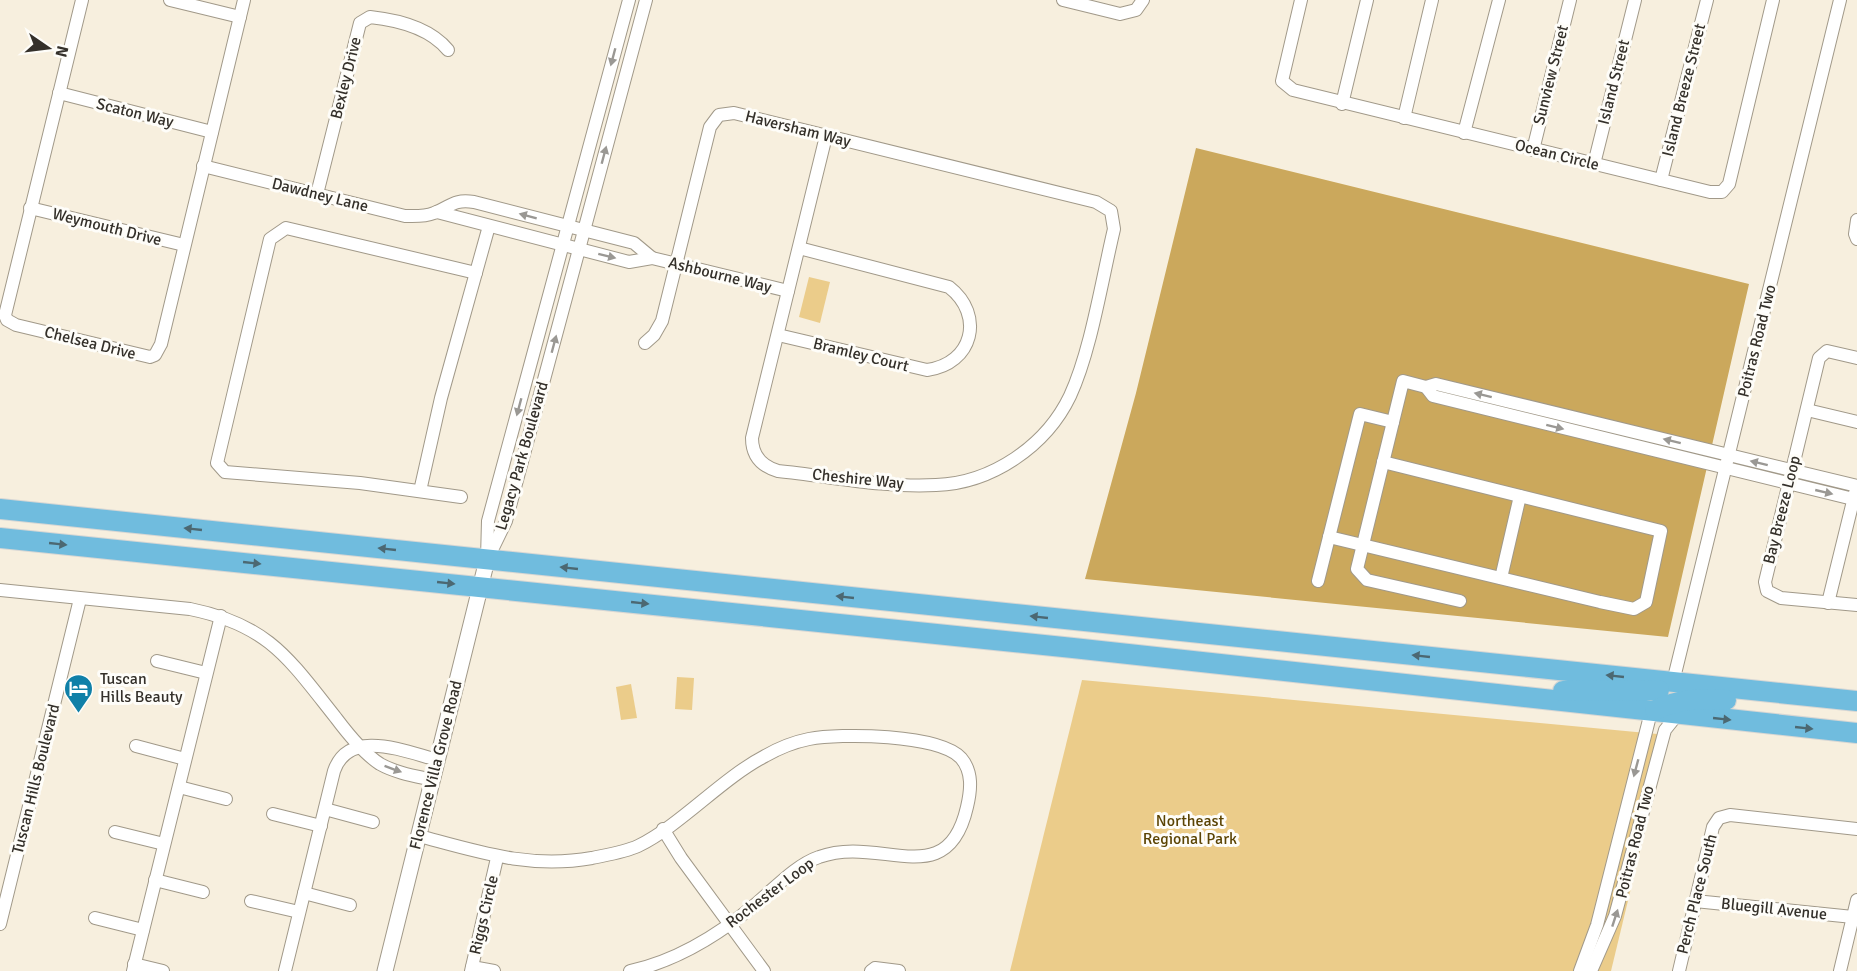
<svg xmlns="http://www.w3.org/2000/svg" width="1857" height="971" font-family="Signika,sans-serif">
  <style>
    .green { fill: #ebcc8a }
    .forest { fill: #cba85c }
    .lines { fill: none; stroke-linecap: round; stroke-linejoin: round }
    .minor-casing { stroke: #a19989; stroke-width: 14 }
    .tertiary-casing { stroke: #a19989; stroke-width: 17 }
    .trunk-casing { stroke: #d6d6d4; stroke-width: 22 }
    .minor { stroke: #fff; stroke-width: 12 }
    .tertiary { stroke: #fff; stroke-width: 15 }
    .trunk { stroke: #70bcde; stroke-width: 20 }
    .oneway { fill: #9a9894 }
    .oneway2 { fill: #4c6872 }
    .labels { text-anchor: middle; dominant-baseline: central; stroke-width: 6; stroke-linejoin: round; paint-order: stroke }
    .street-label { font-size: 16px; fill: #34302a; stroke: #fefdf9 }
    .poi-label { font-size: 16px; fill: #34302a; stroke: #fefdf9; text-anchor: start }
    .park-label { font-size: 16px; fill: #5b4404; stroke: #fefdf9 }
  </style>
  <rect width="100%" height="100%" fill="#f7efde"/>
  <g class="green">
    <polygon points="809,277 830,282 820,323 799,317"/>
    <polygon points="677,677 694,678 692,710 675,709"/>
    <polygon points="1082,680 1668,735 1611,971 1010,971"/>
    <polygon points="631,684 637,718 621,720 616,687"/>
  </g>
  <polygon class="forest" points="1196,148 1749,284 1668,637 1085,579 1136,393"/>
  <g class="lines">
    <defs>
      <g id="minor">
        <polyline points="82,0 5,315 7,320 16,325 150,357 155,355 161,344 244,0"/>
        <polyline points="170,0 240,17"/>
        <polyline points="1063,0 1120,14 1136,10 1143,0"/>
        <polyline points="1301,0 1282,81 1293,90 1710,192 1722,192 1729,184 1773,0"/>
        <polyline points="59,93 212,132"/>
        <polyline points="1342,104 1367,0"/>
        <polyline points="1404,118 1432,0"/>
        <polyline points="1464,133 1499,0"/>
        <polyline points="1533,150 1570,0"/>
        <polyline points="1594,164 1635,0"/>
        <path d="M203 166 405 216C415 216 424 217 434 213 451 207 452 199 474 202L634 243 652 258"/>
        <polyline points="1661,180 1707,0"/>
        <path d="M317 194 360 23 370 17C398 20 430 28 448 50"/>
        <polyline points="30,208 184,245"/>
        <polyline points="437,212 629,262 652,258 788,291"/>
        <polyline points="1857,220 1855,234 1857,239"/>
        <path d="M778 335 927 370C973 364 985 315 949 287L799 248"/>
        <path d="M645 343 654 335 662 321 710 127 719 115 734 113 1096 202 1111 211 1114 229C1102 279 1091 351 1070 396 1046 446 992 483 936 485 884 488 829 476 778 471 761 466 752 455 752 438L826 136"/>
        <polyline points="1857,358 1827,351 1819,358 1765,582 1767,591 1781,598 1857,605"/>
        <polyline points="1426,387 1403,381 1357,569 1367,580 1460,601"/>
        <polyline points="1807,410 1857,422"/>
        <polyline points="1857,486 1436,384 1426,387 1433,396 1857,500"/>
        <polyline points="420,491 441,398 489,226"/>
        <polyline points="461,497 360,483 225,472 217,463 270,239 286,228 476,273"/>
        <polyline points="1329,537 1600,602 1634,609 1646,602 1661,531 1383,462"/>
        <polyline points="487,558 488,521 629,0"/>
        <polyline points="487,560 506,521 646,0"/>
        <polyline points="1501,578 1520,496"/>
        <polyline points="1318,581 1360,414 1393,422"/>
        <path d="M0 590 190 609C269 625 289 659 336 718 348 734 363 753 380 764 396 773 415 776 433 780"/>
        <polyline points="1828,603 1855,493"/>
        <polyline points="157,661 206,673"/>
        <polyline points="1673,682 1840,0"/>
        <polyline points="136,746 185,759"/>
        <polyline points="179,787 226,799"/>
        <polyline points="325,809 373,822"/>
        <polyline points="273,814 321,826"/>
        <polyline points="663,829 681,858 764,971"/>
        <polyline points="115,832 164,844"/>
        <path d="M419 836C479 852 529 869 592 858 606 855 625 852 638 846 681 825 721 779 765 756 779 748 794 742 809 739 840 733 939 734 961 758 973 772 971 790 967 807 947 895 880 834 819 857 796 865 776 887 757 903 720 934 677 961 630 971"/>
        <polyline points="155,880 203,892"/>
        <polyline points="304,893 350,905"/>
        <polyline points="251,901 299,912"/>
        <polyline points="1695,901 1853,917"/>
        <polyline points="95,918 143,930"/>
        <polyline points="0,924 80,599"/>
        <polyline points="134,964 163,971"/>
        <polyline points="472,967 494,971"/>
        <polyline points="133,971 221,616"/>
        <path d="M285 971 334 771C349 727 406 752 438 760"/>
        <polyline points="471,971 497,858"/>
        <polyline points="871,971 875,968 899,971"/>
        <polyline points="1580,971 1597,925 1651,712"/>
        <polyline points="1591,971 1615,916 1665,730 1677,715"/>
        <polyline points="1679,971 1713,827 1719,818 1730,815 1857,829"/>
        <polyline points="1840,971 1857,900"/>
      </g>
      <polyline id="tertiary" points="385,971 487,560"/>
      <g id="trunk">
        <polyline points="0,509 1857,701"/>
        <polyline points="0,538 1073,648 1857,733"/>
        <polyline points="1563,691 1659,690"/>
        <path d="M1655 710C1679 699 1700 698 1726 700"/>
      </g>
    </defs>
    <use href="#minor" class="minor-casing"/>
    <use href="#tertiary" class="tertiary-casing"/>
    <use href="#trunk" class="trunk-casing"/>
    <use href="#minor" class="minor"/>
    <use href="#tertiary" class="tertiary"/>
    <use href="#trunk" class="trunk"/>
  </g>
  <defs><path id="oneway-solid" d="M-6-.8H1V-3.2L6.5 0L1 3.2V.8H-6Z" transform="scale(1.5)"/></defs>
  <g class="oneway">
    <use href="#oneway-solid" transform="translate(613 57) rotate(105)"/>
    <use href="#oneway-solid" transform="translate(604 155) rotate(-75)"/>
    <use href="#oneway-solid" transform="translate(528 216) rotate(-165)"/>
    <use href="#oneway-solid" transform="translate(607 256) rotate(14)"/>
    <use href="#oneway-solid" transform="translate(554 344) rotate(-75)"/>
    <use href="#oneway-solid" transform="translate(1483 395) rotate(-166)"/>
    <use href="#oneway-solid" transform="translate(519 407) rotate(105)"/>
    <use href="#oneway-solid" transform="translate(1555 427) rotate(14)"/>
    <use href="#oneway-solid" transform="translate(1672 441) rotate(-166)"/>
    <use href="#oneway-solid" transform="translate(1759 463) rotate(-166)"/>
    <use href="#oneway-solid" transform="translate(1824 492) rotate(13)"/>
    <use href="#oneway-solid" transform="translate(1636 768) rotate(105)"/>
    <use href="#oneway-solid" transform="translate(393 769) rotate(20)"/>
    <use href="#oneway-solid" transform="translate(1615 918) rotate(-72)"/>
  </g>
  <g class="oneway2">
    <use href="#oneway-solid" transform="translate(193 529) rotate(-174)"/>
    <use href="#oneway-solid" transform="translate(58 544) rotate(6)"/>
    <use href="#oneway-solid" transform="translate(387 549) rotate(-174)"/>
    <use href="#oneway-solid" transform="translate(252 563) rotate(6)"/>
    <use href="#oneway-solid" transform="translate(569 568) rotate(-174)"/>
    <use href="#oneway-solid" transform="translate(446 583) rotate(6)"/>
    <use href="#oneway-solid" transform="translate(845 597) rotate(-174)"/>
    <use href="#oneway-solid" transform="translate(640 603) rotate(6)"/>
    <use href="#oneway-solid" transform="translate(1039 617) rotate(-174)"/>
    <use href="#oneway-solid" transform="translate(1421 656) rotate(-174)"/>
    <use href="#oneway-solid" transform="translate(1615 676) rotate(-174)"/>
    <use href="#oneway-solid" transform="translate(1722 719) rotate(6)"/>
    <use href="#oneway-solid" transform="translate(1804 728) rotate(6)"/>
  </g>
  <defs>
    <symbol id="hotel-pin" viewBox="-11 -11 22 30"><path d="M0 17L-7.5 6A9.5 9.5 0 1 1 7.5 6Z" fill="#1080a8" stroke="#fefdf9"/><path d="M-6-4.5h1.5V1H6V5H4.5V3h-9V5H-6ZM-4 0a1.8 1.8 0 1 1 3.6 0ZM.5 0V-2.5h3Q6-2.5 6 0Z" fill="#fff"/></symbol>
  </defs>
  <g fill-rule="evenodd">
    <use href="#hotel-pin" x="62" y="672" width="33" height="45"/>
  </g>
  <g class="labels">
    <g class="street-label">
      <text transform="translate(1551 75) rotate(-76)">Sunview Street</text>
      <text transform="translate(346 78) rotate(-76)">Bexley Drive</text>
      <text transform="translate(1614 82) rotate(-76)">Island Street</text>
      <text transform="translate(1684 90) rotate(-76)">Island Breeze Street</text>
      <text transform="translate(135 113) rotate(14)">Scaton Way</text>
      <text transform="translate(798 129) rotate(14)">Haversham Way</text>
      <text transform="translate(1557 155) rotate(14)">Ocean Circle</text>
      <text transform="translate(320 195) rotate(14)">Dawdney Lane</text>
      <text transform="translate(107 227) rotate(14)">Weymouth Drive</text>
      <text transform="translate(720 275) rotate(14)">Ashbourne Way</text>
      <text transform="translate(1757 341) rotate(-76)">Poitras Road Two</text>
      <text transform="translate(90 343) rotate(14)">Chelsea Drive</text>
      <text transform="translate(861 355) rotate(14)">Bramley Court</text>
      <text transform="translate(522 456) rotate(-74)">Legacy Park Boulevard</text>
      <text transform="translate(858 479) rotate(6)">Cheshire Way</text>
      <text transform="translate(1782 510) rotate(-76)">Bay Breeze Loop</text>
      <text transform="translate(436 765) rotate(-76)">Florence Villa Grove Road</text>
      <text transform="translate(36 779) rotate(-76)">Tuscan Hills Boulevard</text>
      <text transform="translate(1635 842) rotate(-76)">Poitras Road Two</text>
      <text transform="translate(770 893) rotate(-37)">Rochester Loop</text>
      <text transform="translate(1697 894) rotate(-76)">Perch Place South</text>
      <text transform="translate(1774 909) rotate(6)">Bluegill Avenue</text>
      <text transform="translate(484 915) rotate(-77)">Riggs Circle</text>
    </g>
    <g class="poi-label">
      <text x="100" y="679">Tuscan<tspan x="100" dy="18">Hills Beauty</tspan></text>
    </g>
    <g class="park-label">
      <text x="1190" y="821">Northeast<tspan x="1190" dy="18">Regional Park</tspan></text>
    </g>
  </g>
  <g transform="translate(48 48) rotate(104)" stroke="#fefdf9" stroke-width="4.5" paint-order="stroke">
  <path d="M0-4.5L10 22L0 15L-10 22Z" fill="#34302a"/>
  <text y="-9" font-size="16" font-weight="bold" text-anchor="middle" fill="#34302a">N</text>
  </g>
</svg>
